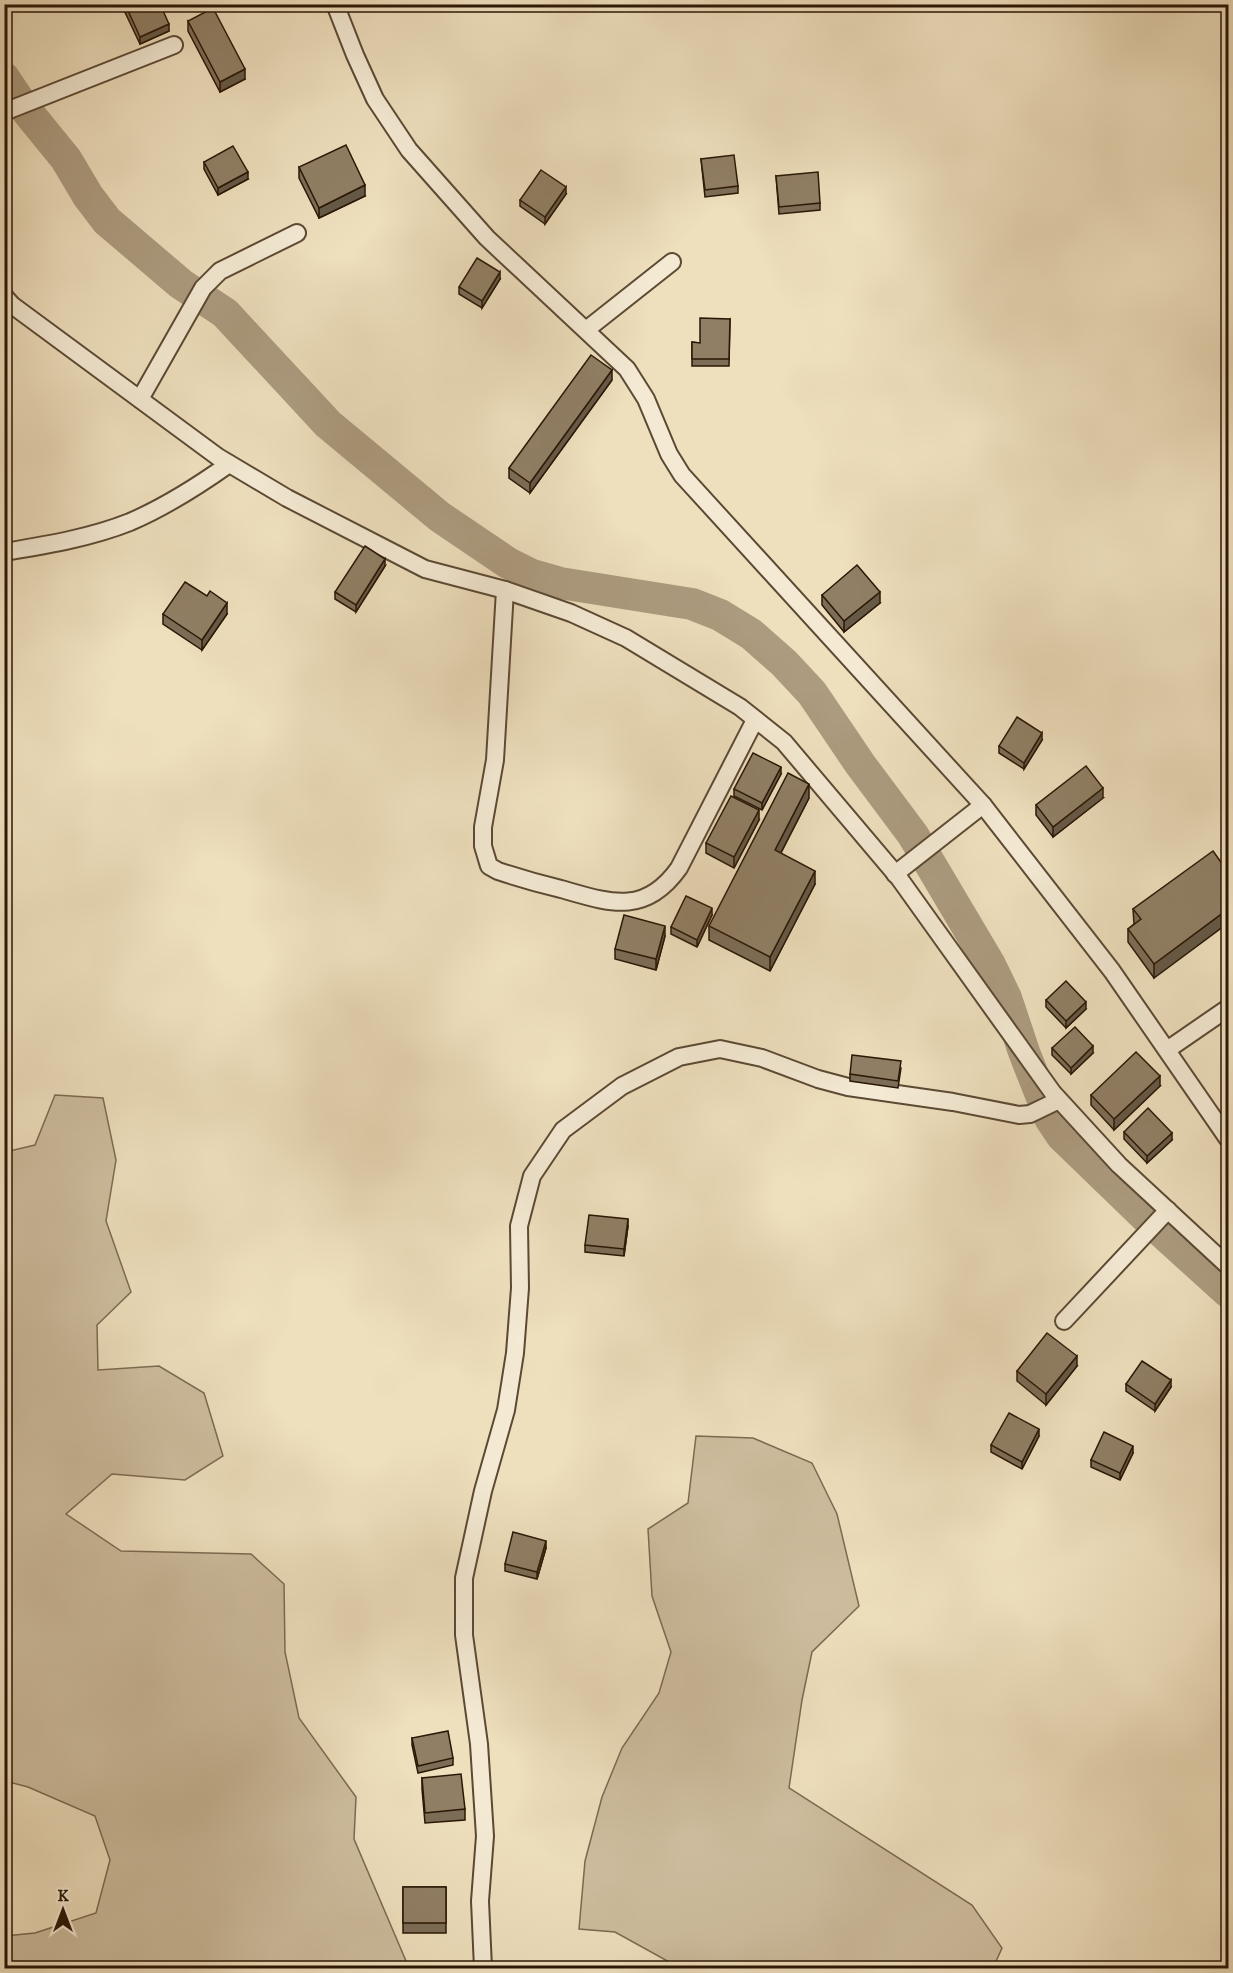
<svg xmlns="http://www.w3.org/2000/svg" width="1233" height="1973" font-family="'IM FELL DW Pica',serif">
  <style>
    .green { fill: #cdbd9e; stroke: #7c6a52; stroke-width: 1.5 }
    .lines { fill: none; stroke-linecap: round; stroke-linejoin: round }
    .river { stroke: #ac9b7f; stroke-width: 32 }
    .street-casing { stroke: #5c4934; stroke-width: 20 }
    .street { stroke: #f4ead4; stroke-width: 16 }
    .wall { fill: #7c6d57; stroke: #2b1706; stroke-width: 1.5 }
    .shaded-wall { fill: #655947; stroke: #2b1706; stroke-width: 1.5 }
    .building { fill: #907f65; stroke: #2b1706; stroke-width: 1.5 }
  </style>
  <rect width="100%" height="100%" fill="#eedfbd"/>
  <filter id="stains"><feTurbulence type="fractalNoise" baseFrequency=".00333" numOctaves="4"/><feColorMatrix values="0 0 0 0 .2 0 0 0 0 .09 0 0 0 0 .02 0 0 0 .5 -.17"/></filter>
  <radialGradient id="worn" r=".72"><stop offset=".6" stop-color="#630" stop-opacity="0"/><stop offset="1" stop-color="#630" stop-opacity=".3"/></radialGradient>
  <g class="green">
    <polygon points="55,1095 103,1098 116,1160 106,1221 131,1292 97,1325 98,1370 159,1366 204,1393 223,1456 185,1480 112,1474 66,1514 121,1551 251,1554 284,1584 285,1652 299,1718 356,1797 354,1839 409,1968 5,1968 5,1936 35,1933 96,1913 110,1860 95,1816 28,1787 5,1781 5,1152 35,1145"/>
    <polygon points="696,1436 753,1438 812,1463 837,1514 859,1606 812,1652 802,1700 789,1788 972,1905 1002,1948 993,1968 680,1968 615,1932 579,1929 585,1861 602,1797 622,1748 659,1693 671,1652 652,1596 648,1529 688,1503"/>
  </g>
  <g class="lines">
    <polyline class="river" points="4,78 22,105 66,159 88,196 107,221 181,284 225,313 328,424 440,517 508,563 532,575 560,583 692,604 720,615 751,634 784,663 812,693 860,764 913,835 990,965 1006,998 1024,1052 1050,1118 1062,1136 1154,1225 1228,1292"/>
    <defs>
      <g id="street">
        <polyline points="335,4 355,55 375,99 409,150 487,238 627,369 646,399 669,454 682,475 983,805 1112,971 1228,1139"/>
        <polyline points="4,112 174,45"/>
        <polyline points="4,296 12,305 218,457 287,498 425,569 505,590 571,613 626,638 740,707 784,742 899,878 1053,1093 1119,1165 1228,1266"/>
        <polyline points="586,330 672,262"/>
        <polyline points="140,399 203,288 220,271 297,233"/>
        <path d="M4 552C46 545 90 538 130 522 165 507 198 486 229 464"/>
        <path d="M505 590 495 760 483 827V846L489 866 498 871C519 878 540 884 561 889 610 903 645 916 679 868L755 720"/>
        <polyline points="895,874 983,805"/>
        <polyline points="1167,1050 1228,1008"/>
        <polyline points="1064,1321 1168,1210"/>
        <polyline points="483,1968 480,1901 485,1836 479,1744 464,1635 464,1578 483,1491 506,1410 515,1353 520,1288 519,1226 532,1176 563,1130 622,1086 679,1057 720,1049 762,1058 818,1079 848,1087 953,1102 1019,1115 1030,1114 1059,1100"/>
      </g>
    </defs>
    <use href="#street" class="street-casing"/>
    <use href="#street" class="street"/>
  </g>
  <g class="wall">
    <polygon points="123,4 160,4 169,31 140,44 123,8"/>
    <polygon points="188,21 245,79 220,92 188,31"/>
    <polygon points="701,159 738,186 738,193 705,197"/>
    <polygon points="204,162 248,179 218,195 204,169"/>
    <polygon points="299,167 365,196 319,218 299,178"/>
    <polygon points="776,176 820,203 820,210 779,214"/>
    <polygon points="566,194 545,224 520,206 520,200"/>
    <polygon points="500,279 482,308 459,294 459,287"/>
    <polygon points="730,319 729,366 692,366 692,342 700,343"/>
    <polygon points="612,380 530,493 509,478 509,468"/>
    <polygon points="385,566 356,612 335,599 335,592"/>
    <polygon points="822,595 880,603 844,632 822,605"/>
    <polygon points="163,614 227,614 202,650 163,624"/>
    <polygon points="1042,740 1024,769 999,753 999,746"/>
    <polygon points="781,774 762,810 734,796 734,789"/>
    <polygon points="809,798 781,853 815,884 770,971 709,940 709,926"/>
    <polygon points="1103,798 1053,837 1036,815 1036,805"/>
    <polygon points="759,820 734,868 706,853 706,843"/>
    <polygon points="1228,872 1154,978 1128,942 1128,929 1134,924 1133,909"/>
    <polygon points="712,915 697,947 671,934 671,927"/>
    <polygon points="665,936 656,970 615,959 615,949"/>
    <polygon points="1046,1000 1086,1009 1066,1028 1046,1007"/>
    <polygon points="1228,1035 1228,1052 1224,1045 1224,1038"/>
    <polygon points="1052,1048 1093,1053 1071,1074 1052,1055"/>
    <polygon points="901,1068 898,1088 850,1081 850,1074"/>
    <polygon points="1160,1086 1114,1130 1091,1105 1091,1095"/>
    <polygon points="1124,1132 1172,1140 1147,1163 1124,1139"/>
    <polygon points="628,1226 624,1256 585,1252 585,1245"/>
    <polygon points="1077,1366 1046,1405 1017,1381 1017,1371"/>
    <polygon points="1126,1384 1171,1387 1155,1411 1126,1391"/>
    <polygon points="1039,1436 1022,1469 991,1452 991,1445"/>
    <polygon points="1133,1453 1120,1480 1091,1467 1091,1460"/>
    <polygon points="546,1548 537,1579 505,1571 505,1564"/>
    <polygon points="412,1738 453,1758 453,1765 418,1773 412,1745"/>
    <polygon points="422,1778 465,1809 465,1820 425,1823 422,1789"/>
    <rect x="403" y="1887" width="43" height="46"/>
  </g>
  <g class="shaded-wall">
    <polygon points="201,4 208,4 201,8"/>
    <polygon points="169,24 169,31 140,44 140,37"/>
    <polygon points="245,69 245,79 220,92 220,82"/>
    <polygon points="248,172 248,179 218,195 218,188"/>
    <polygon points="365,185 365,196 319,218 319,208"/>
    <polygon points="566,187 566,194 545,224 545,217"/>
    <polygon points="500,272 500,279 482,308 482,301"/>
    <polygon points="612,370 612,380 530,493 530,483"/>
    <polygon points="385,559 385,566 356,612 356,605"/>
    <polygon points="880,592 880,603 844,632 844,621"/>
    <polygon points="227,603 227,614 202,650 202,640"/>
    <polygon points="1042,733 1042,740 1024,769 1024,763"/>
    <polygon points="781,767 781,774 762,810 762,803"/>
    <polygon points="809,784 809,798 775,864 775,850"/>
    <polygon points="1103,788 1103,798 1053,837 1053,827"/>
    <polygon points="759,810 759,820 734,868 734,857"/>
    <polygon points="815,871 815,884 770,971 770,957"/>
    <polygon points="712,908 712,915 697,947 697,940"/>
    <polygon points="1228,909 1228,923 1154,978 1154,964"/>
    <polygon points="665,926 665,936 656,970 656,959"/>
    <polygon points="1086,1002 1086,1009 1066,1028 1066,1021"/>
    <polygon points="1093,1046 1093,1053 1071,1074 1071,1068"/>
    <polygon points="1160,1076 1160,1086 1114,1130 1114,1119"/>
    <polygon points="1172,1133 1172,1140 1147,1163 1147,1156"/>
    <polygon points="628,1219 628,1226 624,1256 624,1249"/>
    <polygon points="1077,1356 1077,1366 1046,1405 1046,1394"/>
    <polygon points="1171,1380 1171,1387 1155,1411 1155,1404"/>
    <polygon points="1039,1429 1039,1436 1022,1469 1022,1462"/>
    <polygon points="1133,1446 1133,1453 1120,1480 1120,1473"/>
    <polygon points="546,1541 546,1548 537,1579 537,1572"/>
  </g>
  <g class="building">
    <polygon points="125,4 160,4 169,24 140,37"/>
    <polygon points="213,8 245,69 220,82 188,21"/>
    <polygon points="346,145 365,185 319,208 299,167"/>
    <polygon points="233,146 248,172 218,188 204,162"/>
    <polygon points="734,155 738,186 705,190 701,159"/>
    <polygon points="541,170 566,187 545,217 520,200"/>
    <polygon points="818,172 820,203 779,207 776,176"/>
    <polygon points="477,258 500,272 482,301 459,287"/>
    <polygon points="700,318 730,319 729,359 692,359 692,342 700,343"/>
    <polygon points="591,355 612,370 530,483 509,468"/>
    <polygon points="365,546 385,559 356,605 335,592"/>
    <polygon points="857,565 880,592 844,621 822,595"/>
    <polygon points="185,582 207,596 210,591 227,603 202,640 163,614"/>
    <polygon points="1017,717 1042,733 1024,763 999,746"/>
    <polygon points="753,753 781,767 762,803 734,789"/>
    <polygon points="1086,766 1103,788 1053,827 1036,805"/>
    <polygon points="788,773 809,784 775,850 815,871 770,957 709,926"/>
    <polygon points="731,796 759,810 734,857 706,843"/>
    <polygon points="1213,851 1228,872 1228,909 1154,964 1128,929 1141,919 1133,909"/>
    <polygon points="686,896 712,908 697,940 671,927"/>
    <polygon points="624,915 665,926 656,959 615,949"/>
    <polygon points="1066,981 1086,1002 1066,1021 1046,1000"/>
    <polygon points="1075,1027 1093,1046 1071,1068 1052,1048"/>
    <polygon points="1228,1035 1228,1045 1224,1038"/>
    <polygon points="1136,1052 1160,1076 1114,1119 1091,1095"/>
    <polygon points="852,1055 901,1061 898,1081 850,1074"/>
    <polygon points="1148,1108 1172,1133 1147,1156 1124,1132"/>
    <polygon points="589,1215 628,1219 624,1249 585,1245"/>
    <polygon points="1047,1333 1077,1356 1046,1394 1017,1371"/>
    <polygon points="1142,1361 1171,1380 1155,1404 1126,1384"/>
    <polygon points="1009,1413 1039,1429 1022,1462 991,1445"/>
    <polygon points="1104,1432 1133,1446 1120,1473 1091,1460"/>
    <polygon points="513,1532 546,1541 537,1572 505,1564"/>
    <polygon points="448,1731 453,1758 418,1766 412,1738"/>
    <polygon points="461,1774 465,1809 425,1813 422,1778"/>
    <rect x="403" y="1887" width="43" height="36"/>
  </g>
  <rect width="1233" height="1973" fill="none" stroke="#eedfbd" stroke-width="24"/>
  <rect x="6" y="6" width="1221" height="1961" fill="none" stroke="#2b1706" stroke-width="3"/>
  <rect x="12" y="12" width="1209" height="1949" fill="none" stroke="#2b1706" stroke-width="1.5"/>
  <g transform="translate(63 1910)" stroke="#f4ead4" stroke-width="4.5" paint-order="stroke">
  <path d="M0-4.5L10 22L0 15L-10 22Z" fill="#2b1706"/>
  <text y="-9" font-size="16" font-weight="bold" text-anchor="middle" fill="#2b1706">K</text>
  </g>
  <rect width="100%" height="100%" filter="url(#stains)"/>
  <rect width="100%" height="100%" fill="url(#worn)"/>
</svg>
